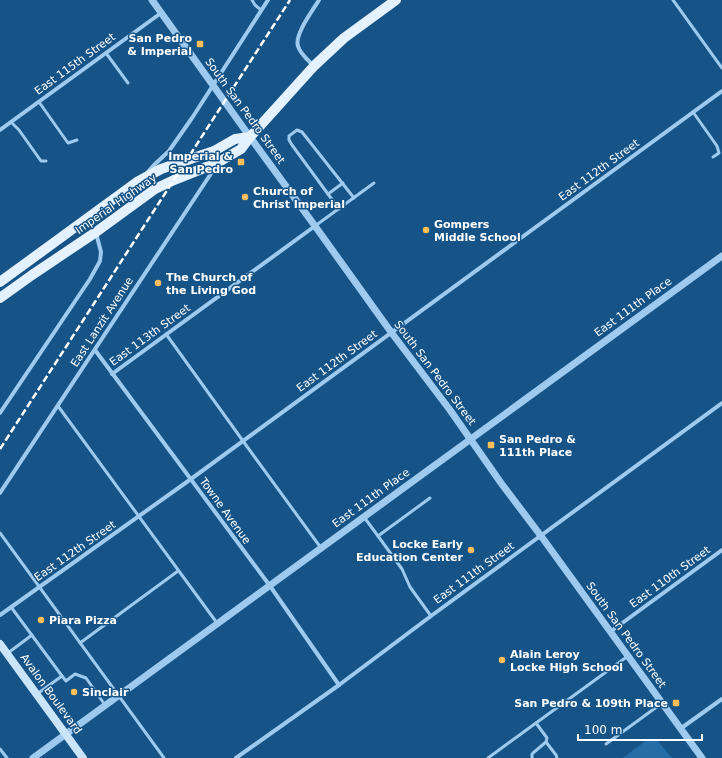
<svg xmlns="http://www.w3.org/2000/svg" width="722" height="758" font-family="'DejaVu Sans',sans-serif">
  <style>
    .green { fill: #256da6 }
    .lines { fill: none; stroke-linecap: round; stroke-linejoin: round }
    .service { stroke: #9dcaee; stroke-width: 3 }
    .minor { stroke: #9dcaee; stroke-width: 4 }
    .tertiary { stroke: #9dcaee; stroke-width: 7 }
    .secondary { stroke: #cae4fa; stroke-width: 8 }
    .primary { stroke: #e4f1ff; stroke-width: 10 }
    .rail { stroke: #fff; stroke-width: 2.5; stroke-dasharray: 7 3; stroke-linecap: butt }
    .poi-dot { fill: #ffbe5a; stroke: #165488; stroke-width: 1.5 }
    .labels { text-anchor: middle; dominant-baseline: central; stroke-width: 3; stroke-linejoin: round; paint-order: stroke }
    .poi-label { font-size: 11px; font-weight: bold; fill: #fff; stroke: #165488; text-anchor: start }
    .street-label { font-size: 11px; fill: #fff; stroke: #165488 }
  </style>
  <rect width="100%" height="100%" fill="#165488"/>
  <polygon class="green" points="648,739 658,741 672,758 623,758"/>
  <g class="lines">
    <g class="service">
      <polyline points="252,0 255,5 261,10"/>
      <polyline points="673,0 722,68"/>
      <polyline points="106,53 128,83"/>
      <polyline points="39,102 68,143 77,140"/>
      <polyline points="693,112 717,146 719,153 713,157"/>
      <polyline points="11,122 19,130 41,161 46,161"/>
      <polyline points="328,194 343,183"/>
      <polyline points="339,209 292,145 289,140 289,136 297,130 302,132 354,198"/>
      <polyline points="315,226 374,183"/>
      <polyline points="166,334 243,441 321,548"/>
      <polyline points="58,406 217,623"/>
      <polyline points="430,498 378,536 402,569 410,587 431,616"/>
      <polyline points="364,517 378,536"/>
      <polyline points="0,533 164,758"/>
      <polyline points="11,607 62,676 37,694"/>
      <polyline points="80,643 178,571"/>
      <polyline points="8,653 32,635"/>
      <polyline points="62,676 66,681 75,674 86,678 105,705"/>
      <polyline points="536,723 547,738 546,742 556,755 557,758"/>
      <polyline points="606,744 662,703"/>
      <polyline points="0,749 7,758"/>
      <polyline points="488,758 628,656"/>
      <polyline points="532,758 532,754 533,753 546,742"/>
    </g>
    <g class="minor">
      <path d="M314 66C308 60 300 54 298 46 294 35 313 10 319 0"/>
      <polyline points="0,130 161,13"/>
      <polyline points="147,173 154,165 169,151 192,118 268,0"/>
      <polyline points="95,350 270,586 339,685"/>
      <polyline points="112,374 315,226"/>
      <polyline points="0,413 90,279 100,261 101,252 96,233"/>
      <polyline points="0,493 216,166"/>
      <polyline points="0,615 191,479 722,91"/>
      <polyline points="610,632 722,550"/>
      <polyline points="680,729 722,699"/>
      <polyline points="236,758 339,685 431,616 722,403"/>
    </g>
    <g class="tertiary">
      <polyline points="152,0 250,137 315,226 391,332 450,410 501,483 541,536 702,758"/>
      <polyline points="33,758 722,256"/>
    </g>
    <polyline class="secondary" points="0,644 83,758"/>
    <g class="primary">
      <polyline points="0,282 137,182 161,169 214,151 235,139 250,137"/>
      <polyline points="0,298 32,275 96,232 155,189 174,180 219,162 241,149 250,137 314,66 344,38 396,0"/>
    </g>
    <polyline class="rail" points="0,449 290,0"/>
  </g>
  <g class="poi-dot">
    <rect x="196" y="40" width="8" height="8" rx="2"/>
    <rect x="237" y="158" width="8" height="8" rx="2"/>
    <circle cx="245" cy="197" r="4"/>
    <circle cx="426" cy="230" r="4"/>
    <circle cx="158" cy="283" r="4"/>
    <rect x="487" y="441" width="8" height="8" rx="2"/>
    <circle cx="471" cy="550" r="4"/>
    <circle cx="41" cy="620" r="4"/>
    <circle cx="502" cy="660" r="4"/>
    <circle cx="74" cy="692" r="4"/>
    <rect x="672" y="699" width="8" height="8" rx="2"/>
  </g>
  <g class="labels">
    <g class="poi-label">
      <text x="192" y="38" text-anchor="end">San Pedro<tspan x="192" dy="13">&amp; Imperial</tspan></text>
      <text x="233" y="156" text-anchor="end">Imperial &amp;<tspan x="233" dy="13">San Pedro</tspan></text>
      <text x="253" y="191">Church of<tspan x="253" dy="13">Christ Imperial</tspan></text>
      <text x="434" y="224">Gompers<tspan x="434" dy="13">Middle School</tspan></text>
      <text x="166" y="277">The Church of<tspan x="166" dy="13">the Living God</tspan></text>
      <text x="499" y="439">San Pedro &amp;<tspan x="499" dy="13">111th Place</tspan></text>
      <text x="463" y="544" text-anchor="end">Locke Early<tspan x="463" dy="13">Education Center</tspan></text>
      <text x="49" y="620">Piara Pizza</text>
      <text x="510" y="654">Alain Leroy<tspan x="510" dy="13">Locke High School</tspan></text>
      <text x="82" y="692">Sinclair</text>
      <text x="668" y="703" text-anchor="end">San Pedro &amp; 109th Place</text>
    </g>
    <g class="street-label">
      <text transform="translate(75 64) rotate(-36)">East 115th Street</text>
      <text transform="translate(245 111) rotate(54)">South San Pedro Street</text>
      <text transform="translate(599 170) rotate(-36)">East 112th Street</text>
      <text transform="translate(116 204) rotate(-35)">Imperial Highway</text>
      <text transform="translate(633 307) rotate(-36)">East 111th Place</text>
      <text transform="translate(102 322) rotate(-57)">East Lanzit Avenue</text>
      <text transform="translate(150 335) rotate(-36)">East 113th Street</text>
      <text transform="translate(337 361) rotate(-36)">East 112th Street</text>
      <text transform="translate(435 373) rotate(53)">South San Pedro Street</text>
      <text transform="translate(371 498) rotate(-36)">East 111th Place</text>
      <text transform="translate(225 511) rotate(54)">Towne Avenue</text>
      <text transform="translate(75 551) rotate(-35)">East 112th Street</text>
      <text transform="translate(474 573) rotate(-36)">East 111th Street</text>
      <text transform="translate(670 577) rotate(-36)">East 110th Street</text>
      <text transform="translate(626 635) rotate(54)">South San Pedro Street</text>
      <text transform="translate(51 694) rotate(54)">Avalon Boulevard</text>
    </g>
  </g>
  <path d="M578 734v6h124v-6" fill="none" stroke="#ffffff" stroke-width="2"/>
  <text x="584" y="734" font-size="12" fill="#ffffff" stroke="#165488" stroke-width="3" paint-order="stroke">100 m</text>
</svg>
